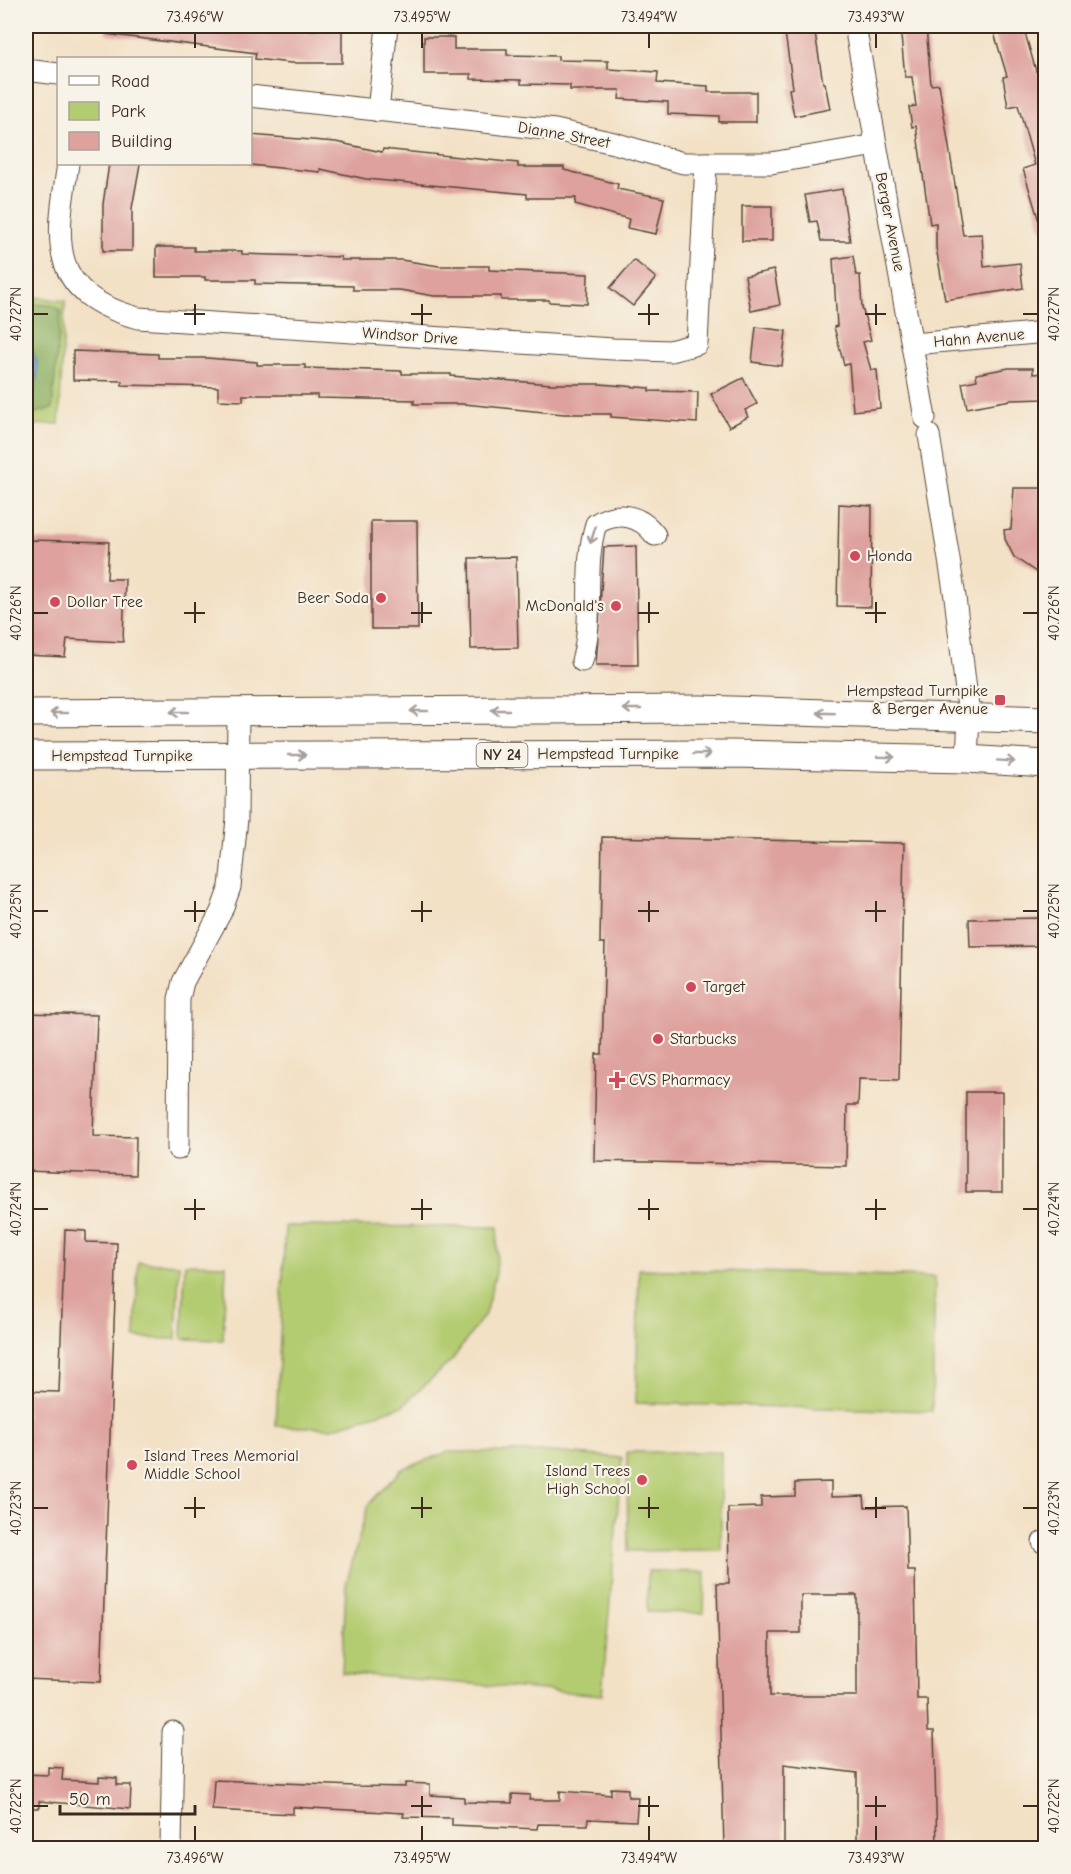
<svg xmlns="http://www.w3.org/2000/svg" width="1071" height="1874" font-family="'Comic Neue',sans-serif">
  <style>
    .green { fill: #b4cc71; stroke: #787b48; stroke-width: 1.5 }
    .forest { fill: #8fb063; stroke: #656d40; stroke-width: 1.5 }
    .water { fill: #6a9dd5; stroke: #52647a; stroke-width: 1.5 }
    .building { fill: #dea19d; fill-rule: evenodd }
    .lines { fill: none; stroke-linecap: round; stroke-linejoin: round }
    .minor-casing { stroke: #574537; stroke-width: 23 }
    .major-casing { stroke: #574537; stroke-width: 29 }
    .minor { stroke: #fff; stroke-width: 21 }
    .major { stroke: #fff; stroke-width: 27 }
    .oneway { stroke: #a79f9a }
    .ticks { fill: none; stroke: #3b2a1e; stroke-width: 2 }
    .poi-dot { fill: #d1495b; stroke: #f7f3e8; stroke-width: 2 }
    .labels { text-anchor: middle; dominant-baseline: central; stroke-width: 4.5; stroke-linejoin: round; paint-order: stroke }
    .shield { fill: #f7f3e8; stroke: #73665b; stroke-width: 1.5 }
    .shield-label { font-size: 15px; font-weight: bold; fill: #3b2a1e }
    .street-label { font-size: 16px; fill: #3b2a1e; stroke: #f7f3e8 }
    .poi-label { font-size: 16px; fill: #3b2a1e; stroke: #f7f3e8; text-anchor: start }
    .neatline { fill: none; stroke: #3b2a1e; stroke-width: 2 }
    .ticks-label { font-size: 15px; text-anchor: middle; fill: #3b2a1e }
  </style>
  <rect width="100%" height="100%" fill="#f7f3e8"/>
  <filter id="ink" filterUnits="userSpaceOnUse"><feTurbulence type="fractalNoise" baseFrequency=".0167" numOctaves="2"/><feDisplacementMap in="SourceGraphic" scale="12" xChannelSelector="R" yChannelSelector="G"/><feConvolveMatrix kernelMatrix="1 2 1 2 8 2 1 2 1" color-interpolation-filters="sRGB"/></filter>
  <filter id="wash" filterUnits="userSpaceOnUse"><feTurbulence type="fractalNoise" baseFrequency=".008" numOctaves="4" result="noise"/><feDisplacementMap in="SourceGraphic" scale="24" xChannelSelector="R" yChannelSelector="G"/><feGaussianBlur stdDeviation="1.35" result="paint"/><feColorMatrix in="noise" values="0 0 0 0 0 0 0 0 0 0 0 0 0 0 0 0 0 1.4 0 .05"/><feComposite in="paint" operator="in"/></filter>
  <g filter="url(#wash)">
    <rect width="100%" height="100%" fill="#f3e1c6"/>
    <g class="green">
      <polygon points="26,296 65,301 59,424 26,425"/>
      <polygon points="285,1226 498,1227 496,1273 485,1314 452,1360 402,1406 332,1428 276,1426"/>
      <polygon points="138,1262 179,1264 176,1339 135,1338"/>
      <polygon points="185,1264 226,1265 223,1340 182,1339"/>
      <polygon points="639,1269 935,1277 932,1411 636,1403"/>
      <polygon points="448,1452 552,1452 622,1458 602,1695 342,1673 346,1585 368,1505 402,1469"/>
      <polygon points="627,1452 721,1452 721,1550 628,1551"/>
      <polygon points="648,1571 705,1572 704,1613 647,1612"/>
    </g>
    <polygon class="forest" points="26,303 55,306 61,311 52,409 26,415 26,401 35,390 26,338"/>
    <path class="water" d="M26 338C40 361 43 380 26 401Z"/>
    <g id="blocks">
      <g class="building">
        <polygon points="107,26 272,26 314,30 314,26 342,26 342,63 291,63 255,59 256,53 106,34"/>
        <polygon points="784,26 814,26 823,83 825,83 830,109 794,116 789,89 793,88"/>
        <polygon points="900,26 926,26 931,85 939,84 963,235 982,234 984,267 1020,263 1023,288 945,300 936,247 936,223 930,224 916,126 912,127 909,107 916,106 912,77 905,77"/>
        <polygon points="992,26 1023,26 1036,71 1039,70 1046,105 1046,231 1042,231 1023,169 1035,165 1018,105 1008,107 1003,77 1007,76"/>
        <polygon points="424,37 454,37 454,49 507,49 507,55 558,56 558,60 608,61 608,69 658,72 657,83 708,86 708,92 756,92 756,122 719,122 719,116 668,114 668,102 619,99 620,90 570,90 570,85 521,84 521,80 471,79 471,74 424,74"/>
        <polygon points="250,135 336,142 382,152 383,149 518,163 518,167 564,167 564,170 618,184 617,189 664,198 656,234 627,228 629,219 575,204 576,198 527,198 527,194 366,179 320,169 320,172 250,165"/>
        <polygon points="109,164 140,164 132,208 132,251 103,251 103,204"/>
        <polygon points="842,189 850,241 821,241 817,221 810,222 805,195"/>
        <rect x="742" y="206" width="30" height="35"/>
        <polygon points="156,247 194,247 194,251 242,251 242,254 341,257 341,260 401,260 439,266 489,266 489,270 588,274 587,304 549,302 549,300 501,300 501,296 434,296 400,290 353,290 353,286 255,284 255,280 205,280 205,277 156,277"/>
        <polygon points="853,256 856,275 860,275 862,307 871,340 863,342 871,370 877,370 880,408 853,411 849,364 844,365 834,327 837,326 833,259"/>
        <polygon points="634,260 656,278 633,306 610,288"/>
        <polygon points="774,270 780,305 751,311 745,276"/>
        <polygon points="756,327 786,331 782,366 752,362"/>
        <polygon points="73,351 158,354 158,358 207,358 257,362 257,365 305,365 305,368 402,371 402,374 451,374 451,376 551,384 600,384 649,388 649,391 698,392 697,423 611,417 611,414 564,414 464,404 414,404 414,400 317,398 317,395 243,395 243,401 218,400 218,387 122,385 122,381 73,380"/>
        <polygon points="1009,368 1033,368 1033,374 1046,373 1046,399 1011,400 967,408 962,383 977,380 976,374"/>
        <polygon points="743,378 757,404 745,410 748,417 729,427 711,394"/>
        <polygon points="1014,488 1046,488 1046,572 1036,572 1014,557 1005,539 1004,530 1011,529"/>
        <polygon points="839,504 872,506 871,607 837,606"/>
        <polygon points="371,521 417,521 418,629 371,629"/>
        <polygon points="31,540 109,542 107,579 125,579 123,642 67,639 65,657 26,655 26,575"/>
        <polygon points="636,546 638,665 596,665 604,547"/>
        <polygon points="516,557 518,648 471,649 469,558"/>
        <polygon points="602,837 904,843 899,1080 859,1079 858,1105 847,1105 846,1166 594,1161 596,1054 602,1054 605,943 600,943"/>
        <polygon points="1046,918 1046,946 970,947 969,919"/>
        <polygon points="26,1013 97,1015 93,1136 136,1137 135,1175 26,1171"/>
        <rect x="966" y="1092" width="36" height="100"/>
        <polygon points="65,1230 86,1231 86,1242 117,1243 101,1682 26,1679 26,1391 59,1392"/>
        <path d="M831 1482V1497L864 1496 865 1507 906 1506 908 1571H915L917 1699H927L928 1731H934L937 1848H857V1773L784 1764V1848H724L717 1583H729L728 1508 761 1507V1497L795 1496V1483ZM801 1595H857V1696H770V1633H801Z"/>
        <polygon points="48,1767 63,1768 62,1780 99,1782 99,1777 117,1778 117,1785 131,1785 130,1809 39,1801 39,1808 26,1808 26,1774 48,1775"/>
        <polygon points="214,1780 355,1786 405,1787 405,1783 430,1784 430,1795 464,1797 464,1802 512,1803 512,1794 530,1795 529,1800 560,1800 560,1791 611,1795 611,1788 628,1789 628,1797 638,1797 636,1821 588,1819 587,1825 538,1824 537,1829 452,1825 452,1818 403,1817 404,1813 293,1807 293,1814 212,1810"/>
      </g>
    </g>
  </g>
  <g filter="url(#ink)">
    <use href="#blocks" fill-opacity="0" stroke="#574537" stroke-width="1.5"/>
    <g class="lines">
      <defs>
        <g id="minor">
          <polyline points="855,26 925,418"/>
          <polyline points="26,70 58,74"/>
          <polyline points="250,96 555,130 614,143 683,163 771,163 876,145"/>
          <polyline points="378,111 387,26"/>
          <path d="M68 164C56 241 46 293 138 318L613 349 670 351 697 344 706 163"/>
          <polyline points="913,344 1046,332"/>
          <polyline points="929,435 955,597 969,716 967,759"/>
          <path d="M582 661C595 616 582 569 596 524 618 510 640 515 655 535"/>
          <polyline points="178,1149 179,999 183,982 221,912 230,887 237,819 238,712"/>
          <polyline points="1043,1542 1046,1542"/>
          <polyline points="171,1848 173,1732"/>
        </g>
        <g id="major">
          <polyline points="26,713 701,709 1046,720"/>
          <polyline points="26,756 731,754 967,759 1046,764"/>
        </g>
      </defs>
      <use href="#minor" class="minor-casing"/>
      <use href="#major" class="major-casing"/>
      <use href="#minor" class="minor"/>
      <use href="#major" class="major"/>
    </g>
    <defs><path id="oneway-shaft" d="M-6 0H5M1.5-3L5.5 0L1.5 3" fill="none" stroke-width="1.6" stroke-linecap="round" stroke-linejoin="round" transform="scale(1.5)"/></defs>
    <g class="oneway">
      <use href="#oneway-shaft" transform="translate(593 535) rotate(107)"/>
      <use href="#oneway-shaft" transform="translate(632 709) rotate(180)"/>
      <use href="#oneway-shaft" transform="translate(500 710) rotate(180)"/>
      <use href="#oneway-shaft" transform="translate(419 711) rotate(180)"/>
      <use href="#oneway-shaft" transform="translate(179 712) rotate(180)"/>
      <use href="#oneway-shaft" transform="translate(59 713) rotate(180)"/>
      <use href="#oneway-shaft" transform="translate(826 713) rotate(-178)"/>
      <use href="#oneway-shaft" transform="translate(702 754)"/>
      <use href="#oneway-shaft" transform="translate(297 755)"/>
      <use href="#oneway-shaft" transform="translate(886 757) rotate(1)"/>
      <use href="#oneway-shaft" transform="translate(1006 761) rotate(4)"/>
    </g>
  </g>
  <path class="ticks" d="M195 33V48M422 33V48M649 33V48M876 33V48M195 304V325M422 304V325M649 304V325M876 304V325M33 314H48M184 314H205M411 314H432M638 314H659M865 314H886M1023 314H1038M195 602V623M422 602V623M649 602V623M876 602V623M33 613H48M184 613H205M411 613H432M638 613H659M865 613H886M1023 613H1038M195 901V922M422 901V922M649 901V922M876 901V922M33 911H48M184 911H205M411 911H432M638 911H659M865 911H886M1023 911H1038M195 1199V1220M422 1199V1220M649 1199V1220M876 1199V1220M33 1209H48M184 1209H205M411 1209H432M638 1209H659M865 1209H886M1023 1209H1038M195 1497V1518M422 1497V1518M649 1497V1518M876 1497V1518M33 1508H48M184 1508H205M411 1508H432M638 1508H659M865 1508H886M1023 1508H1038M422 1796V1817M649 1796V1817M876 1796V1817M33 1806H48M411 1806H432M638 1806H659M865 1806H886M1023 1806H1038M195 1826V1841M422 1826V1841M649 1826V1841M876 1826V1841"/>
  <g class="poi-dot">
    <circle cx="855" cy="556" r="6"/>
    <circle cx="381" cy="598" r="6"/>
    <circle cx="55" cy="602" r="6"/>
    <circle cx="616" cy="606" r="6"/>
    <rect x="994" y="694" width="12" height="12" rx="3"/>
    <circle cx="691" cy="987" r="6"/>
    <circle cx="658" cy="1039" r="6"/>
    <path d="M614 1071h6v6h6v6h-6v6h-6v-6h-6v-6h6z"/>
    <circle cx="132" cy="1465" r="6"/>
    <circle cx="642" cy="1480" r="6"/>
  </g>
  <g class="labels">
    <rect class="shield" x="476.5" y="743" width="51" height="24" rx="4.5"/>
    <g class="shield-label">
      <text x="502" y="755">NY 24</text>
    </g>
    <g class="street-label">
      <text transform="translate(564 135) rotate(10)">Dianne Street</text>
      <text transform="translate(890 222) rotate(79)">Berger Avenue</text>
      <text transform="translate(410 336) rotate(4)">Windsor Drive</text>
      <text transform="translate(979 338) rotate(-5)">Hahn Avenue</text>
      <text x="608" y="754">Hempstead Turnpike</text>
      <text x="122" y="756">Hempstead Turnpike</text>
    </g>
    <g class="poi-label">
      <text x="867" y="556">Honda</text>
      <text x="369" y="598" text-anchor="end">Beer Soda</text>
      <text x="67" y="602">Dollar Tree</text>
      <text x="604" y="606" text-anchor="end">McDonald's</text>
      <text x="988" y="691" text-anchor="end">Hempstead Turnpike<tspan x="988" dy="18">&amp; Berger Avenue</tspan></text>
      <text x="703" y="987">Target</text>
      <text x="670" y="1039">Starbucks</text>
      <text x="629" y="1080">CVS Pharmacy</text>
      <text x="144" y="1456">Island Trees Memorial<tspan x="144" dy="18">Middle School</tspan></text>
      <text x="630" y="1471" text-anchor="end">Island Trees<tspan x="630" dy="18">High School</tspan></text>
    </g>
  </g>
  <rect width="1071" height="1874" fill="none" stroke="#f7f3e8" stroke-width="66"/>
  <rect x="57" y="57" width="195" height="108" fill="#f7f3e8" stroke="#aca397" stroke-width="1.5"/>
  <rect x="69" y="76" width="30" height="9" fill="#ffffff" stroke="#aca397" stroke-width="1.5"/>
  <text x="111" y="87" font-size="18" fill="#3b2a1e">Road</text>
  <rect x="69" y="102" width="30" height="18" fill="#b4cc71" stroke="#aca397" stroke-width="1.5"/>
  <text x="111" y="117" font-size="18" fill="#3b2a1e">Park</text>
  <rect x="69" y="132" width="30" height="18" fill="#dea19d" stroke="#aca397" stroke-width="1.5"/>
  <text x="111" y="147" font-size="18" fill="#3b2a1e">Building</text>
  <path d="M60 1805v9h135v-9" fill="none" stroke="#3b2a1e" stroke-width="3"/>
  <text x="69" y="1805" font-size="18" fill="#3b2a1e" stroke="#f7f3e8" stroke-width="4.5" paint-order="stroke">50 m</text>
  <rect x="33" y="33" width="1005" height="1808" class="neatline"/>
  <g class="ticks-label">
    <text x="195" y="22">73.496°W</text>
    <text x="422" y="22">73.495°W</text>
    <text x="649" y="22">73.494°W</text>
    <text x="876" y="22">73.493°W</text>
    <text transform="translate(16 314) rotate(-90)" y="5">40.727°N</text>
    <text transform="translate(1054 314) rotate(-90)" y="5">40.727°N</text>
    <text transform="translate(16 613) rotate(-90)" y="5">40.726°N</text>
    <text transform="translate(1054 613) rotate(-90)" y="5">40.726°N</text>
    <text transform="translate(16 911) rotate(-90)" y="5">40.725°N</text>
    <text transform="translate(1054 911) rotate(-90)" y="5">40.725°N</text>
    <text transform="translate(16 1209) rotate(-90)" y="5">40.724°N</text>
    <text transform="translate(1054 1209) rotate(-90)" y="5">40.724°N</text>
    <text transform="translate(16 1508) rotate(-90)" y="5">40.723°N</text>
    <text transform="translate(1054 1508) rotate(-90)" y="5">40.723°N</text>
    <text transform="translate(16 1806) rotate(-90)" y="5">40.722°N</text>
    <text transform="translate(1054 1806) rotate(-90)" y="5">40.722°N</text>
    <text x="195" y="1863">73.496°W</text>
    <text x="422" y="1863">73.495°W</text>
    <text x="649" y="1863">73.494°W</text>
    <text x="876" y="1863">73.493°W</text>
  </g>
</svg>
